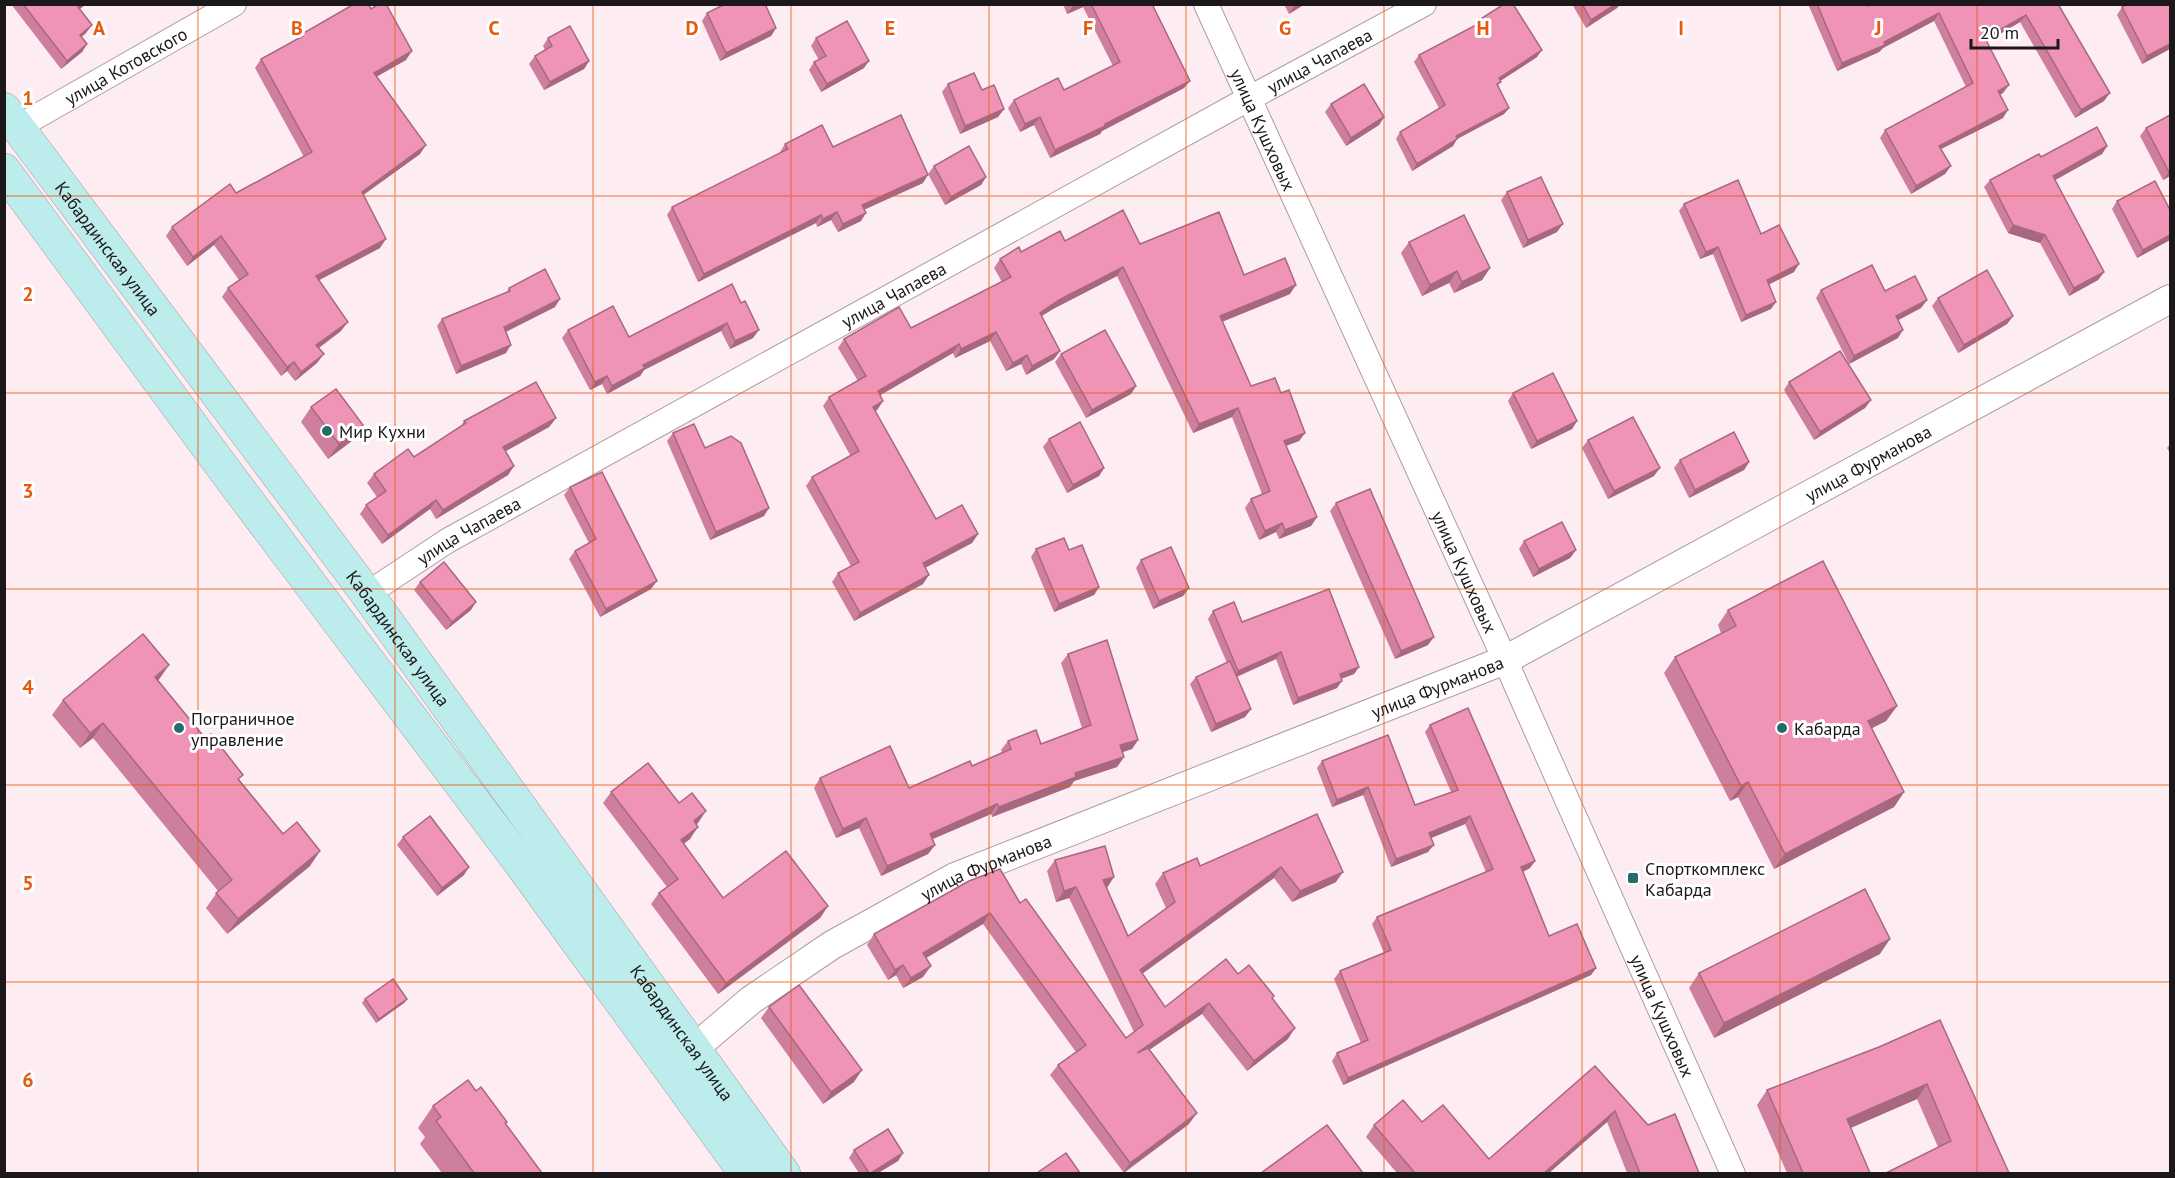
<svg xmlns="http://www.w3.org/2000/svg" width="2175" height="1178" font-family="'PT Sans',sans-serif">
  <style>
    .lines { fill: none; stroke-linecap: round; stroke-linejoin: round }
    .minor-casing { stroke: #ac9da2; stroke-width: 26 }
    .tertiary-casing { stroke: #ac9da2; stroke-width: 30 }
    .secondary-casing { stroke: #ac9da2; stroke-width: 34 }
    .minor { stroke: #fff; stroke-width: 24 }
    .tertiary { stroke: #fff; stroke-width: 28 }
    .secondary { stroke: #bceceb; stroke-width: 33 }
    .wall { fill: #ce7f9d }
    .shaded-wall { fill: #a7687f }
    .building { fill: #ef94b6; stroke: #a7687f; stroke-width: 1.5 }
    .grid { fill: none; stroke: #e8590c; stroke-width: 1.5; stroke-opacity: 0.55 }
    .poi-dot { fill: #236e6b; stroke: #fff; stroke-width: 2 }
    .labels { text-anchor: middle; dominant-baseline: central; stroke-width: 6; stroke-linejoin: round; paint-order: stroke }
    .street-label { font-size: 18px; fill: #1c1718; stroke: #fff }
    .poi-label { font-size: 18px; fill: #1c1718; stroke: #fff; text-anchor: start }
    .grid-label { font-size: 20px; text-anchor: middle; font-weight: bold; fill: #e8590c; stroke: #fff; stroke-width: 6; stroke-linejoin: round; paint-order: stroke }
  </style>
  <rect width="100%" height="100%" fill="#fdedf2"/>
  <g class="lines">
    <defs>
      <g id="minor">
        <path id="s1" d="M1206 4 1505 660 1733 1174"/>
        <path id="s2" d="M18 127 234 4"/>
        <path id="s3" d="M367 594 447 541 1248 99 1424 4"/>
      </g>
      <g id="tertiary">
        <path id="s4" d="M677 1063 751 1000 832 945 955 877 1505 660 2170 299"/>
      </g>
      <g id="secondary">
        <path id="s5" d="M4 109 367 594 784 1174"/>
        <polyline points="4,170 226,472 518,860 746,1174"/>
      </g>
    </defs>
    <use href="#minor" class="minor-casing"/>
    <use href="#tertiary" class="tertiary-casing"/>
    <use href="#secondary" class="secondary-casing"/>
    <use href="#minor" class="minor"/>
    <use href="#tertiary" class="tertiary"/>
    <use href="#secondary" class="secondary"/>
  </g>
  <g class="wall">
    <polygon points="11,4 86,4 80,9 86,33 81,37 87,44 82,52 61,69"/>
    <polygon points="1063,4 1152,4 1184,88 1102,131 1100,134 1050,158 1034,125 1020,132 1008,108 1014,100 1064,90 1113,66 1083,7 1067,14"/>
    <polygon points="1284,4 1305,4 1289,14"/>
    <polygon points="1572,4 1620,4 1617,8 1586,28"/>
    <polygon points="1808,4 1867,4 1868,6 2058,4 2104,101 2075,118 2020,22 1987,42 2003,93 2000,95 2003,118 1941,149 1945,174 1911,194 1880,138 1885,130 1966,87 1934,21 1883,48 1879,52 1837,71"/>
    <polygon points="2170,4 2170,49 2142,64 2117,15 2122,7"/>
    <polygon points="707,13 776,28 771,36 720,61 702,21"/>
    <polygon points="1479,20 1537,57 1500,81 1498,86 1509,108 1504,114 1457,139 1453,146 1412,171 1396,139 1400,132 1439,108 1414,62 1419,55 1475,25"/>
    <polygon points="302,34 406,60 376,77 420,154 363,195 380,248 318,281 341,331 319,348 317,363 295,381 287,371 281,376 222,297 228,288 239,280 214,245 187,266 166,236 172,227 304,157 255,68 261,59 298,39"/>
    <polygon points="548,38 589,61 584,69 544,90 529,64 535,56 545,50 543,46"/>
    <polygon points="816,38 864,68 821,92 809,70 814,62 819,60 811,46"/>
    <polygon points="948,84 982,90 1004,109 998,117 960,134 942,92"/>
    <polygon points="1331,104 1384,117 1379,125 1346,146 1325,112"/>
    <polygon points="2170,115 2170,176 2163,180 2140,136 2146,128"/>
    <polygon points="785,144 833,147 923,183 865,209 861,221 838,232 831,220 817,227 816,223 698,282 667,215 672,207 780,153 780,152"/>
    <polygon points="2107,146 2102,154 2055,180 2104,272 2098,280 2069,296 2040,243 2008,233 1984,187 1990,180 2041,157"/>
    <polygon points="934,166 986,177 981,185 945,205 928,174"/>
    <polygon points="1507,192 1557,232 1523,248 1501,200"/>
    <polygon points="2117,201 2170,240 2137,258 2112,209"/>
    <polygon points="1684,204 1761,234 1794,272 1769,284 1771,309 1741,322 1713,254 1700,259 1679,211"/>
    <polygon points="1065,241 1140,244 1244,275 1290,294 1222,322 1251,386 1281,393 1305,433 1299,441 1286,446 1317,517 1311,526 1279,539 1276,532 1259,540 1245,508 1251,499 1262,494 1232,417 1193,433 1117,276 1053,309 1042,316 1060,351 1054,359 1026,375 1021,364 1006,371 990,341 955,358 953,353 880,395 883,401 877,410 875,411 936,519 978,534 972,543 925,568 923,584 854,621 832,582 838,573 851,566 806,486 812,477 850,455 823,406 829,397 858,381 838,348 844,339 911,328 1002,282 994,268 1000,259 1021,252"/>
    <polygon points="1409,242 1490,268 1482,280 1454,293 1449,283 1422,296 1401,253"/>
    <polygon points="732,284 753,338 730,349 721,331 644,370 640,376 607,394 602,384 590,390 562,338 568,330 629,337"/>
    <polygon points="509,288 555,307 506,332 506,353 456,374 437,326 442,319 506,293"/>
    <polygon points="1821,290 1885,291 1927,300 1921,308 1898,320 1898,338 1849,364 1816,298"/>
    <polygon points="1938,298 2013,316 2007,324 1958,353 1932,306"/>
    <polygon points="1061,354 1136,386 1131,394 1086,418 1055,362"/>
    <polygon points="1789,382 1871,400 1865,408 1814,440 1784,390"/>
    <polygon points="1513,393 1577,421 1572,429 1531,449 1508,401"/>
    <polygon points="311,407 353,440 328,459 301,422"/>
    <polygon points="556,418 549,427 506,451 514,466 508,475 436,519 430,509 382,544 360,514 366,505 377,497 367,483 374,474 414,457 461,426 464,421"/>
    <polygon points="673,433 705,448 764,516 710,540 667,441"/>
    <polygon points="1049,439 1104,468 1099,476 1067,493 1043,447"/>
    <polygon points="1588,440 1654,476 1608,499 1582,448"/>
    <polygon points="2170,444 2170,453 2167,448"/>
    <polygon points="1680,460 1749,462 1744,470 1689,498 1674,468"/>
    <polygon points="570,487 651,589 600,617 569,559 575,551 589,543 564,495"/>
    <polygon points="1336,503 1428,645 1395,659 1330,511"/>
    <polygon points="1524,541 1576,550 1570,558 1533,577 1519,549"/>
    <polygon points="1036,549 1069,550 1099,587 1094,595 1054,612 1031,557"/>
    <polygon points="1141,560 1189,588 1183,596 1153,609 1136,568"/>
    <polygon points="420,582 471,610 446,630 414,590"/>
    <polygon points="1728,610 1897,706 1886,721 1871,728 1904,792 1894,807 1774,869 1738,797 1730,801 1664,673 1675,657 1721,633 1718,625"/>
    <polygon points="1213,611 1242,622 1359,667 1354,674 1341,679 1337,688 1293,705 1276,659 1237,677 1251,709 1245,717 1211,732 1190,684 1196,677 1227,663 1208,619"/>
    <polygon points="1068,654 1138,740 1132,749 1122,752 1124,757 1117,767 1074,781 1070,787 992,817 991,814 933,839 935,845 928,854 881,876 859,828 836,838 814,788 820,778 909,788 972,766 1002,752 1001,750 1008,741 1041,744 1082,728 1061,663"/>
    <polygon points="158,681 310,866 227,934 206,908 218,891 93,738 80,748 52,715 63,700"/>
    <polygon points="1430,725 1535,861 1530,868 1523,872 1549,936 1596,968 1591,975 1343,1085 1332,1061 1337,1053 1361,1043 1334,979 1340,971 1384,953 1372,924 1377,917 1486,872 1465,824 1431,838 1428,852 1391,867 1363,795 1332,807 1317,768 1322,761 1415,805 1451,792 1425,732"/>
    <polygon points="611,792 679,803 698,823 696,824 690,839 683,844 723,898 828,906 820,918 718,994 651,904 659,893 667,887 603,803"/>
    <polygon points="1317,814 1336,882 1292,902 1274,878 1142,974 1165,1007 1238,974 1272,998 1288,1039 1247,1071 1202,1014 1149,1050 1189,1124 1124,1173 1050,1075 1058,1065 1076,1052 983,924 926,958 923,977 903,988 896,975 888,980 867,945 874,934 1020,903 1126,1038 1134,1032 1069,898 1056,902 1047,871 1055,860 1107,888 1128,936 1166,908 1155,884 1163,873 1200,866"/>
    <polygon points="403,837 464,875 437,896 397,845"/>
    <polygon points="1880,954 1714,1038 1689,988 1699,973"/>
    <polygon points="365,999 407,999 404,1003 376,1023 362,1003"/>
    <polygon points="769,1007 854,1082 823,1104 761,1018"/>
    <polygon points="1940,1020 2009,1173 1938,1147 1917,1099 1850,1128 1870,1173 1787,1173 1757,1105 1767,1090 1879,1047"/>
    <polygon points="1595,1066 1648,1125 1699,1173 1627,1173 1607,1122 1549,1173 1397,1173 1366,1137 1374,1125 1422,1122 1489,1159"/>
    <polygon points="476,1091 505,1124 542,1173 442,1173 420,1144 425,1137 418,1128 433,1106"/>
    <polygon points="854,1150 903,1153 898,1161 878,1173 859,1173 849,1158"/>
  </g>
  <g class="shaded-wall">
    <polygon points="81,4 86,4 72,15 78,7"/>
    <polygon points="1077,4 1085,4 1083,7 1067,14 1073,6"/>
    <polygon points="1296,4 1305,4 1289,14"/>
    <polygon points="1616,4 1620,4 1617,8 1586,28 1591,20"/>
    <polygon points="1939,13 1934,21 1883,48 1879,52 1837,71 1842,63"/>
    <polygon points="2026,15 2020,22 1985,42 1987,37"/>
    <polygon points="92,25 86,33 74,43 80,35"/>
    <polygon points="776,28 771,36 720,61 726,53"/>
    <polygon points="87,44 82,52 61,69 67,61"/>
    <polygon points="2170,44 2170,49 2142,64 2147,56"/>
    <polygon points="1542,50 1537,57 1494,85 1499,78"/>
    <polygon points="412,51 406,60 367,82 374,73"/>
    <polygon points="589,61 584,69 544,90 550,82"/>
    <polygon points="869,61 864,68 821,92 827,84"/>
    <polygon points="1190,81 1184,88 1102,131 1100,134 1050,158 1055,150"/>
    <polygon points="2009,85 2003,93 1993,99 1998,91"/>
    <polygon points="2110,93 2104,101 2075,118 2081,110"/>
    <polygon points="1509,108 1504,114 1457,139 1453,146 1412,171 1417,164 1456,136"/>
    <polygon points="1004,109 998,117 960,134 965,126"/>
    <polygon points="2008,110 2003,118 1933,153 1939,146"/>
    <polygon points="1040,117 1034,125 1020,132 1025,124"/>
    <polygon points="1384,117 1379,125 1346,146 1351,138"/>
    <polygon points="426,145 420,154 355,201 362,192"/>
    <polygon points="2107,146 2102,154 2048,184 2053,176"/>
    <polygon points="1951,166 1945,174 1911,194 1916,186"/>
    <polygon points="2170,171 2170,176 2163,180 2169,172"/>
    <polygon points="928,175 923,183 857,213 862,205"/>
    <polygon points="986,177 981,185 945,205 951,197"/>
    <polygon points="837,212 831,220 817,227 823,219"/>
    <polygon points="866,213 861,221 838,232 843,224"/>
    <polygon points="821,215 816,223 698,282 704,274"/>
    <polygon points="1563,224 1557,232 1523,248 1528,240"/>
    <polygon points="2013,225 2045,235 2040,243 2008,233"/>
    <polygon points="2170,235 2170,240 2137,258 2143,250"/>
    <polygon points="221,236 214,245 187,266 193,257"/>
    <polygon points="386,239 380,248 309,285 316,276"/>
    <polygon points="1718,247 1713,254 1700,259 1706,252"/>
    <polygon points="1799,264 1794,272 1762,288 1767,280"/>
    <polygon points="1123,267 1117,276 1053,309 1033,321 1040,313 1059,300"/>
    <polygon points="1490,268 1482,280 1454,293 1462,282"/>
    <polygon points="1457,271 1449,283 1422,296 1430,285"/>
    <polygon points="2104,272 2098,280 2069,296 2074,288"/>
    <polygon points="1296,285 1290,294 1214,325 1220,316"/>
    <polygon points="560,299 555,307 499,335 504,327"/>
    <polygon points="1927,300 1921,308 1891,324 1896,316"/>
    <polygon points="1776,302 1771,309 1741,322 1746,315"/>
    <polygon points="2013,316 2007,324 1958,353 1964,345"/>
    <polygon points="348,322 341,331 310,354 316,345"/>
    <polygon points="727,323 721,331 644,370 640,376 607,394 612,386 643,365"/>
    <polygon points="759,330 753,338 730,349 735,341"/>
    <polygon points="1903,330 1898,338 1849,364 1854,356"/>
    <polygon points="996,332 990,341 955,358 961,349"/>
    <polygon points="959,344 953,353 872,400 878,391"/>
    <polygon points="511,345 506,353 456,374 461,366"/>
    <polygon points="1060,351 1054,359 1026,375 1032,366"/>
    <polygon points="324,354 317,363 295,381 301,372"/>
    <polygon points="1027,355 1021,364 1006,371 1013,363"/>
    <polygon points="294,362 287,371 281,376 287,367"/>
    <polygon points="607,376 602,384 590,390 595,382"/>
    <polygon points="1136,386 1131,394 1086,418 1092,410"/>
    <polygon points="1871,400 1865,408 1814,440 1820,432"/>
    <polygon points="883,401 877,410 867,416 873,407"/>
    <polygon points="1238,408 1232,417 1193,433 1199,424"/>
    <polygon points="556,418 549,427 497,456 503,447"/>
    <polygon points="1577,421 1572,429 1531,449 1537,441"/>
    <polygon points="363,425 353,440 328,459 339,444"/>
    <polygon points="1305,433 1299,441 1277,449 1284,441"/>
    <polygon points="1749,462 1744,470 1689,498 1695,490"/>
    <polygon points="514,466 508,475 436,519 443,510"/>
    <polygon points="1104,468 1099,476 1067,493 1073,485"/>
    <polygon points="1660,468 1654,476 1608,499 1614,491"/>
    <polygon points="436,500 430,509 382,544 388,535"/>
    <polygon points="769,508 764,516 710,540 716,532"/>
    <polygon points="1317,517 1311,526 1279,539 1285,530"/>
    <polygon points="1282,523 1276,532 1259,540 1265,531"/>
    <polygon points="978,534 972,543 917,572 923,563"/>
    <polygon points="1576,550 1570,558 1533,577 1539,569"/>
    <polygon points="929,575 923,584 854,621 860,613"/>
    <polygon points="657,581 651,589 600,617 606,609"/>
    <polygon points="1099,587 1094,595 1054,612 1059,604"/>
    <polygon points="1189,588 1183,596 1153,609 1159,601"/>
    <polygon points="476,602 471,610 446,630 452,622"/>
    <polygon points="1434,637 1428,645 1395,659 1401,651"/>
    <polygon points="1281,652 1276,659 1233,678 1238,671"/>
    <polygon points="169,665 158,681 144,692 155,677"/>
    <polygon points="1359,667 1354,674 1335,681 1340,674"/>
    <polygon points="1342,681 1337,688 1293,705 1298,698"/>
    <polygon points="1897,706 1886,721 1857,736 1868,721"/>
    <polygon points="1251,709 1245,717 1211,732 1216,724"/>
    <polygon points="103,723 93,738 80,748 90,733"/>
    <polygon points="1138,740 1132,749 1114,755 1120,745"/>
    <polygon points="1124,757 1117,767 1074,781 1070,787 992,817 999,807 1075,773"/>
    <polygon points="1748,782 1738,797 1730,801 1741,786"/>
    <polygon points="1368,787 1363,795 1332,807 1337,800"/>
    <polygon points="1904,792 1894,807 1774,869 1785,854"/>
    <polygon points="997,804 991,814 923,843 930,834"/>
    <polygon points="706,811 698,823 685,833 694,821"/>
    <polygon points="1470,816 1465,824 1424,841 1429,833"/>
    <polygon points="866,818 859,828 836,838 843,829"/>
    <polygon points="698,827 690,839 673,852 681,840"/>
    <polygon points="935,845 928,854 881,876 887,866"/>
    <polygon points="1434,845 1428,852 1391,867 1396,859"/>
    <polygon points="320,851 310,866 227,934 238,919"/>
    <polygon points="1535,861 1530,868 1516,875 1521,867"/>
    <polygon points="469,867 464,875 437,896 442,888"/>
    <polygon points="1281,867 1274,878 1132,981 1140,970"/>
    <polygon points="1343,872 1336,882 1292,902 1300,891"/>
    <polygon points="1114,877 1107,888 1095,891 1103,880"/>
    <polygon points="1076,887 1069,898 1056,902 1064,891"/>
    <polygon points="828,906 820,918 718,994 726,983"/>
    <polygon points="990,913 983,924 916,964 923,953"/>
    <polygon points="1890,939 1880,954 1714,1038 1724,1023"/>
    <polygon points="903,965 896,975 888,980 895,970"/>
    <polygon points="931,966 923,977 903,988 911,978"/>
    <polygon points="1596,968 1591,975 1343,1085 1348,1078"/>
    <polygon points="407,999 404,1003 376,1023 379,1019"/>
    <polygon points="1209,1003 1202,1014 1130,1063 1137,1053"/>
    <polygon points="1295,1028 1288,1039 1247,1071 1254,1061"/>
    <polygon points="862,1070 854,1082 823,1104 831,1092"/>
    <polygon points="1927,1084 1917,1099 1837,1134 1847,1119"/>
    <polygon points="1615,1111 1607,1122 1549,1173 1544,1173"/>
    <polygon points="1197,1113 1189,1124 1123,1173 1130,1163"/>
    <polygon points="903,1153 898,1161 878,1173 871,1173"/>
  </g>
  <g class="building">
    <polygon points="23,4 81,4 78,7 92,25 80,35 87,44 67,61"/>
    <polygon points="354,4 368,4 371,9 379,4 386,4 412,51 374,73 426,145 362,192 386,239 316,276 348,322 316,345 324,354 301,372 294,362 287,367 228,288 248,274 221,236 193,257 172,227 230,184 236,193 312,152 261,59 303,36 302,34"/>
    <polygon points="725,4 765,4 776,28 726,53 707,13"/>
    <polygon points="1091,4 1152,4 1190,81 1105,124 1105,126 1055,150 1040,117 1025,124 1014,100 1058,78 1064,90 1120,62"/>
    <polygon points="1504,4 1513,4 1542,50 1499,78 1501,82 1497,84 1509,108 1456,136 1457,139 1417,164 1400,132 1445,105 1419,55 1480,23 1479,20"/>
    <polygon points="1582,4 1616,4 1591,20"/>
    <polygon points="1817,4 1867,4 1868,6 1872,4 2058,4 2110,93 2081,110 2026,15 1987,37 1988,38 1986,40 2009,85 1998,91 2008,110 1939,146 1951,166 1916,186 1885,130 1973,83 1939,13 1884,42 1885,45 1842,63"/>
    <polygon points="2128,4 2170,4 2170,44 2147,56 2122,7"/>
    <polygon points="847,21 869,61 827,84 814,62 826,56 816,38"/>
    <polygon points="570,26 589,61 550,82 535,56 552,46 548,38"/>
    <polygon points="974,73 982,90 994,85 1004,109 965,126 948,84"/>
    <polygon points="1364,84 1384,117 1351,138 1331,104"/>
    <polygon points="901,115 928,175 862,205 866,213 843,224 837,212 823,219 821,215 704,274 672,207 788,149 785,144 822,125 833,147"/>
    <polygon points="2170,115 2170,171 2169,172 2146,128"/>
    <polygon points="2097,127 2107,146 2053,176 2104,272 2074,288 2045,235 2013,225 1990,180 2039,154 2041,157"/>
    <polygon points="969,146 986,177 951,197 934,166"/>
    <polygon points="1541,177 1563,224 1528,240 1507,192"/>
    <polygon points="1738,180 1761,234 1779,225 1799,264 1767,280 1776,302 1746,315 1718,247 1706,252 1684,204"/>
    <polygon points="2155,181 2170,210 2170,235 2143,250 2117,201"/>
    <polygon points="1123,210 1140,244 1219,212 1244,275 1285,258 1296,285 1220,316 1251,386 1275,378 1281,393 1289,390 1305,433 1284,441 1317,517 1285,530 1282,523 1265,531 1251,499 1270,491 1238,408 1199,424 1123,267 1059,300 1040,313 1060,351 1032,366 1027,355 1013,363 996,332 961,349 959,344 878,391 883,401 873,407 936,519 962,505 978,534 923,563 929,575 860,613 838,573 859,562 812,477 859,451 829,397 866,376 844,339 899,307 911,328 1011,277 1000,259 1019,247 1021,252 1060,231 1065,241"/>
    <polygon points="1464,215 1490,268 1462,282 1457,271 1430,285 1409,242"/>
    <polygon points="1872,265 1885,291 1915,276 1927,300 1896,316 1903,330 1854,356 1821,290"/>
    <polygon points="545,269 560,299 504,327 511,345 461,366 442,319 510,291 509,288"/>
    <polygon points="1987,270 2013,316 1964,345 1938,298"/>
    <polygon points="732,284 741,303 745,301 759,330 735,341 727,323 643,365 645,368 612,386 607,376 595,382 568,330 613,306 629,337"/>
    <polygon points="1105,330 1136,386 1092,410 1061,354"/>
    <polygon points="1840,351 1871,400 1820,432 1789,382"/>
    <polygon points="1553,373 1577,421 1537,441 1513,393"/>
    <polygon points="536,382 556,418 503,447 514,466 443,510 436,500 388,535 366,505 386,491 374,474 408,449 414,457 466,423 464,421"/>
    <polygon points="336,389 363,425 339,444 311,407"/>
    <polygon points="1633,417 1660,468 1614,491 1588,440"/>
    <polygon points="1080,422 1104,468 1073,485 1049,439"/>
    <polygon points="694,424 705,448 731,436 741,443 769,508 716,532 673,433"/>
    <polygon points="1734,432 1749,462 1695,490 1680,460"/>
    <polygon points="602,472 657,581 606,609 575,551 596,539 570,487"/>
    <polygon points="1370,489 1434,637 1401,651 1336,503"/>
    <polygon points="1562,522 1576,550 1539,569 1524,541"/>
    <polygon points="1064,538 1069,550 1082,545 1099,587 1059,604 1036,549"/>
    <polygon points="1171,547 1189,588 1159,601 1141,560"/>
    <polygon points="1823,561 1897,706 1868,721 1904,792 1785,854 1748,782 1741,786 1675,657 1736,626 1728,610"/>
    <polygon points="444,562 476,602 452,622 420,582"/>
    <polygon points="1329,589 1359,667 1340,674 1342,681 1298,698 1281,652 1238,671 1213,611 1234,602 1242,622"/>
    <polygon points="143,634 169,665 155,677 205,738 211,734 243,775 238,779 283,834 297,822 320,851 238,919 216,893 232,880 103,723 90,733 63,700"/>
    <polygon points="1107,640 1138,740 1120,745 1124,757 1075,773 1076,777 999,807 997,804 930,834 935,845 887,866 866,818 843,829 820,778 890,746 909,788 970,761 972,766 1011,749 1008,741 1036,730 1041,744 1091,725 1068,654"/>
    <polygon points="1230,661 1251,709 1216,724 1196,677"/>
    <polygon points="1468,708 1535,861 1521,867 1549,936 1577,924 1596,968 1348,1078 1337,1053 1368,1040 1340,971 1391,950 1377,917 1493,869 1470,816 1429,833 1434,845 1396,859 1368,787 1337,800 1322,761 1388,735 1415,805 1458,790 1430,725"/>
    <polygon points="648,763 679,803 692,793 706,811 694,821 698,827 681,840 723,898 786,851 828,906 726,983 659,893 678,879 611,792"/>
    <polygon points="1317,814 1343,872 1300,891 1281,867 1140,970 1165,1007 1226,959 1238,974 1249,965 1274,996 1272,998 1295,1028 1254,1061 1209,1003 1137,1053 1148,1048 1197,1113 1130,1163 1058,1065 1086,1045 990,913 923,953 931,966 911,978 903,965 895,970 874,934 969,881 1000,869 1020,903 1026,899 1126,1038 1143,1025 1076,887 1064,891 1055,860 1105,846 1114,877 1103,880 1128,936 1175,902 1163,873 1197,858 1200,866"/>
    <polygon points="430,816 469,867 442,888 403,837"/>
    <polygon points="1865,889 1890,939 1724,1023 1699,973"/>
    <polygon points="393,979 407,999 379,1019 365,999"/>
    <polygon points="799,985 862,1070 831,1092 769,1007"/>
    <polygon points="1940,1020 2009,1173 1886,1173 1951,1141 1927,1084 1847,1119 1870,1173 1803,1173 1767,1090 1879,1047"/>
    <polygon points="1595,1066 1648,1125 1675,1114 1699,1173 1640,1173 1615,1111 1544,1173 1415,1173 1374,1125 1403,1100 1422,1122 1443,1105 1489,1159"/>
    <polygon points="468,1080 476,1091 481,1087 507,1122 505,1123 542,1173 474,1173 436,1121 441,1117 433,1106"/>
    <polygon points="1327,1125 1363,1173 1261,1173"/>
    <polygon points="888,1129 903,1153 871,1173 869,1173 854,1150"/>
    <polygon points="1066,1153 1080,1173 1037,1173"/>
  </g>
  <path class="grid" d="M198 4V1174M395 4V1174M593 4V1174M791 4V1174M989 4V1174M1186 4V1174M1384 4V1174M1582 4V1174M1780 4V1174M1977 4V1174M4 196H2170M4 393H2170M4 589H2170M4 785H2170M4 982H2170"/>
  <g class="poi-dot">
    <circle cx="327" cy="431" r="6"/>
    <circle cx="179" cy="728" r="6"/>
    <circle cx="1782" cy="728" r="6"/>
    <rect x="1627" y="872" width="12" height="12" rx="3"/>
  </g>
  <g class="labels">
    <g class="street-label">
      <text stroke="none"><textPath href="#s3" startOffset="1092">улица Чапаева</textPath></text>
      <text stroke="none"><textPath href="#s2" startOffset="124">улица Котовского</textPath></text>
      <text stroke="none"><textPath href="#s1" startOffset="138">улица Кушховых</textPath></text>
      <text stroke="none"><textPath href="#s5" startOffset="174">Кабардинская улица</textPath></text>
      <text stroke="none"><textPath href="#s3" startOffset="606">улица Чапаева</textPath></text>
      <text stroke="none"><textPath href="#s4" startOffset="1340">улица Фурманова</textPath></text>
      <text stroke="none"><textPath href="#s3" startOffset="120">улица Чапаева</textPath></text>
      <text stroke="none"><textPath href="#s1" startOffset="624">улица Кушховых</textPath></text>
      <text stroke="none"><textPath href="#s5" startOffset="660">Кабардинская улица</textPath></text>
      <text stroke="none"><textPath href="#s4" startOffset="854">улица Фурманова</textPath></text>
      <text stroke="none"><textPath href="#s4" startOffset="368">улица Фурманова</textPath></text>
      <text stroke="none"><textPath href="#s1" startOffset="1110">улица Кушховых</textPath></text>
      <text stroke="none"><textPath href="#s5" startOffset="1146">Кабардинская улица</textPath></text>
    </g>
    <g class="poi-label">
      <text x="339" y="431">Мир Кухни</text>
      <text x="191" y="718">Пограничное<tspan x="191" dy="21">управление</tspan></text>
      <text x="1794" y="728">Кабарда</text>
      <text x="1645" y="868">Спорткомплекс<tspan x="1645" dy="21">Кабарда</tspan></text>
    </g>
  </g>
  <g class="grid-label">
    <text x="99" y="35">A</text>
    <text x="297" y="35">B</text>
    <text x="494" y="35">C</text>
    <text x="692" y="35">D</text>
    <text x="890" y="35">E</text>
    <text x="1088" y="35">F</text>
    <text x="1285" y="35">G</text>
    <text x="1483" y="35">H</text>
    <text x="1681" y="35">I</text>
    <text x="1878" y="35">J</text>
    <text x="28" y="105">1</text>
    <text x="28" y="301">2</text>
    <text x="28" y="498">3</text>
    <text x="28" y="694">4</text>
    <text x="28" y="890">5</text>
    <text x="28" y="1087">6</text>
  </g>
  <rect width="2175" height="1178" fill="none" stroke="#1c1718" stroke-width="12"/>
  <path d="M1971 39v9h87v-9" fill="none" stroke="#1c1718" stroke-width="3"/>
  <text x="1980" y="39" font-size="18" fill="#1c1718" stroke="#ffffff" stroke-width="4.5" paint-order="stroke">20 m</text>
</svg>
